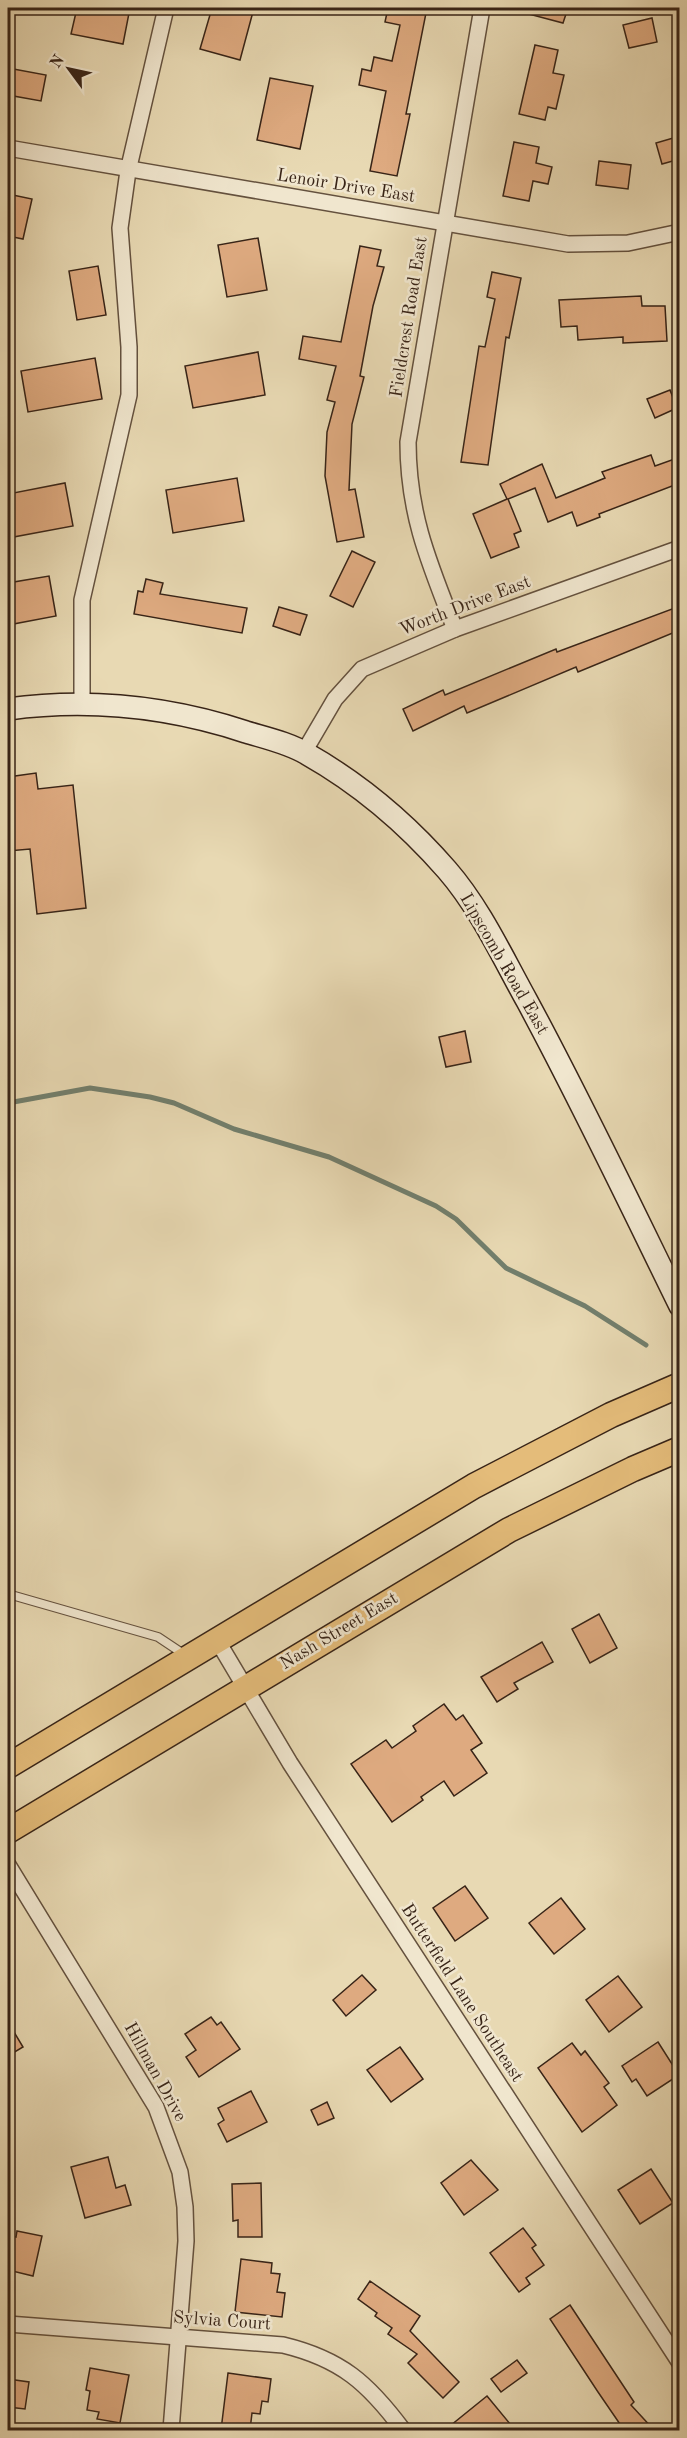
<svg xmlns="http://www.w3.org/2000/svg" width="687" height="2438" font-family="'Old Standard TT',serif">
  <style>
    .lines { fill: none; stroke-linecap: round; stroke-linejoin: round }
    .stream { stroke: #727f6d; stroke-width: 5 }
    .building { fill: #deaa80; stroke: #382417; stroke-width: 1.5 }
    .lane-casing { stroke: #64513e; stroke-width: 10 }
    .street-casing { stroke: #64513e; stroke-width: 18 }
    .secondary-casing { stroke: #382417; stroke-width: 24 }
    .primary-casing { stroke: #382417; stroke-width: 27 }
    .lane { stroke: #f0e6ce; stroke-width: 8 }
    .street { stroke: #f0e6ce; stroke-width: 15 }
    .secondary { stroke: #f0e6ce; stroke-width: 21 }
    .primary { stroke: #e4bc7a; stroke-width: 24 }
    .labels { text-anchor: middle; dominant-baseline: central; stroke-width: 5; stroke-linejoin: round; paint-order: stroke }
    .street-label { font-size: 18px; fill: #382417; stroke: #f0e6ce }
  </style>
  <rect width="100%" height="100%" fill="#e8d9b3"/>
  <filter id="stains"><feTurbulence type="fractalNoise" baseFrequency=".00333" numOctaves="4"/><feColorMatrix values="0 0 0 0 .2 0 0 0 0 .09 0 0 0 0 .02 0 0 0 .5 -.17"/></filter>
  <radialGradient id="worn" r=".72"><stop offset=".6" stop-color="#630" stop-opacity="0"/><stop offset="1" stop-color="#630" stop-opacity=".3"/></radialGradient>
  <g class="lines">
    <polyline class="stream" points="8,1103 90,1088 150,1097 174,1103 234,1129 329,1157 436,1206 456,1219 506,1268 585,1306 646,1345"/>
  </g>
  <g class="building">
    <polygon points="77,8 130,8 123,44 71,34"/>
    <polygon points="212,8 254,8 240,60 200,49"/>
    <polygon points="388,8 427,8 406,114 410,114 397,176 370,171 386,91 359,85 362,69 371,71 374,57 392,61 400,25 385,22"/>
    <polygon points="521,8 568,8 563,23 521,12"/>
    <polygon points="652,18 657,42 629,48 623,25"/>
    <polygon points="535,45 558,50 553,73 564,75 556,109 548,107 545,120 519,114"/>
    <polygon points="8,68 46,75 41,101 8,95"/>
    <polygon points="270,78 313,86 300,149 257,140"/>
    <polygon points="680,136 680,159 662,164 656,143"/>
    <polygon points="514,142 539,147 536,163 552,167 548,184 533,181 529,201 503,196"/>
    <polygon points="599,161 631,165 628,189 596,185"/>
    <polygon points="8,194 32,199 23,239 8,236"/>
    <polygon points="258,238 267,290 227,297 218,245"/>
    <polygon points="360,246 381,250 377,266 384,267 373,306 360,376 364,377 352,424 349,490 355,489 364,537 337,542 325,476 327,432 335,402 327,400 336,366 299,359 303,336 341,342"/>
    <polygon points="98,266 106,315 77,320 69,271"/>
    <polygon points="492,272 521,278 509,338 506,337 488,465 461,462 479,346 485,347 495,299 487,297"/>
    <polygon points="641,296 642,306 665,306 667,341 623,343 623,337 578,340 577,326 561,327 559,300"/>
    <polygon points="258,352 265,395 193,408 185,366"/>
    <polygon points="95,358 102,399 28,412 21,371"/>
    <polygon points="670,390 677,408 655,418 647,399"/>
    <polygon points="651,455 655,466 680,457 680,483 599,514 600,517 577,526 572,512 548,522 535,488 508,499 521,531 514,534 519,547 491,558 473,514 507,499 500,484 542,464 556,498 605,478 602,472"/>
    <polygon points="237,478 244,521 173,533 166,490"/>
    <polygon points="65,483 73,526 8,538 8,494"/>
    <polygon points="352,551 375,562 353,607 330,596"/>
    <polygon points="49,576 56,616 8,625 8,583"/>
    <polygon points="146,579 163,583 160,594 247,608 242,633 134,614 138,591 143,592"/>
    <polygon points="680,606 680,630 578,672 576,667 467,713 464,706 413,731 403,709 443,690 445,695 556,649 557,652"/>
    <polygon points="279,607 307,615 300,635 273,626"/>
    <polygon points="36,773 38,789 73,785 86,908 37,914 30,849 8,851 8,777"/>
    <polygon points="465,1031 471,1062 446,1067 439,1037"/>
    <polygon points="599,1614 617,1648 590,1663 572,1629"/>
    <polygon points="542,1642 553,1662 514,1683 518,1689 497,1702 481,1677"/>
    <polygon points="444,1704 456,1720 463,1715 482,1743 471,1750 487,1773 454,1796 444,1781 421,1797 423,1800 392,1822 351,1764 386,1740 392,1748 416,1731 413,1726"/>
    <polygon points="465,1886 488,1918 455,1941 433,1908"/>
    <polygon points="561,1898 585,1929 554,1954 529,1923"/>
    <polygon points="362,1975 376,1990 346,2016 333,2000"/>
    <polygon points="618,1976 642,2007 609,2032 586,2000"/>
    <polygon points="211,2017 217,2025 221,2022 240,2049 199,2077 186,2057 196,2050 185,2034"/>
    <polygon points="8,2022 23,2047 8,2056"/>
    <polygon points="658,2042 679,2075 647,2096 636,2079 632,2082 622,2066"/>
    <polygon points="572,2043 581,2055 585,2051 609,2083 604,2087 617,2105 582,2132 538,2068"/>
    <polygon points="400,2047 423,2079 391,2102 367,2070"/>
    <polygon points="251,2091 267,2122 227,2142 218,2124 224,2120 218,2108"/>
    <polygon points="327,2102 334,2118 318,2125 311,2110"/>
    <polygon points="108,2157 116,2188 125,2185 131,2205 85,2218 71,2167"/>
    <polygon points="471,2160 498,2190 464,2215 441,2183"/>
    <polygon points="651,2169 673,2203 640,2224 618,2190"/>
    <polygon points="261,2183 262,2237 238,2237 238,2220 233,2221 232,2184"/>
    <polygon points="523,2228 536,2245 532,2248 544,2265 526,2278 530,2284 519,2292 490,2253"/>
    <polygon points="17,2231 42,2236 33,2276 8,2270 8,2235 16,2237"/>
    <polygon points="241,2259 272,2263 271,2273 280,2274 277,2292 285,2293 282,2317 235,2312"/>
    <polygon points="370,2281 420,2316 410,2331 459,2382 443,2398 408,2363 417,2354 388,2334 392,2328 375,2316 377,2313 358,2299"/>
    <polygon points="570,2305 634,2402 631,2405 654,2430 624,2430 598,2392 550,2319"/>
    <polygon points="517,2360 527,2373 501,2392 491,2379"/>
    <polygon points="90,2368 129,2375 120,2423 97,2419 99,2412 87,2410 90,2391 86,2390"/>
    <polygon points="228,2373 271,2379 268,2402 262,2401 260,2414 252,2413 250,2430 221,2430"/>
    <polygon points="8,2379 29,2382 25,2409 8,2407"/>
    <polygon points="487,2396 515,2430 445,2430"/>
  </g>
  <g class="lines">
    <defs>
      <polyline id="lane" points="8,1594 158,1637 185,1655"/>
      <g id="street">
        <polyline points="8,148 568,244 628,243 680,232"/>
        <path d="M455 629C429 563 408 514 408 442L482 8"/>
        <polyline points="82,702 82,600 129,395 129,347 120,228 128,171 166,8"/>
        <polyline points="304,752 335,699 362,669 455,629 680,548"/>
        <polyline points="217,1640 290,1763 680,2363"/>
        <polyline points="8,1865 156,2107 180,2172 185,2207 186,2241 171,2430"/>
        <path d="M8 2324 283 2345C341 2359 368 2383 403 2430"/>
      </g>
      <path id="secondary" d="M8 709C90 698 167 706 246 732 266 738 289 743 307 754 360 784 407 824 447 870 480 908 502 956 527 1001 581 1101 630 1204 680 1306"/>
      <g id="primary">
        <polyline points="8,1766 474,1486 611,1415 680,1385"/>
        <polyline points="8,1831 509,1530 633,1469 680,1449"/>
      </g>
    </defs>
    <use href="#lane" class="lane-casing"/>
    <use href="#street" class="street-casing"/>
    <use href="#secondary" class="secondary-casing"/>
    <use href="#primary" class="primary-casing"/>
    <use href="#lane" class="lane"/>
    <use href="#street" class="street"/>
    <use href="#secondary" class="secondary"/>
    <use href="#primary" class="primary"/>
  </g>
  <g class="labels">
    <g class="street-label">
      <text transform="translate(346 186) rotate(9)">Lenoir Drive East</text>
      <text transform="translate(409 317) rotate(-81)">Fieldcrest Road East</text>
      <text transform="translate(465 606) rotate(-21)">Worth Drive East</text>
      <text transform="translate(504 964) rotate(60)">Lipscomb Road East</text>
      <text transform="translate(339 1631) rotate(-31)">Nash Street East</text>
      <text transform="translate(462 1993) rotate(57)">Butterfield Lane Southeast</text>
      <text transform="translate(155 2072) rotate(61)">Hillman Drive</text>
      <text transform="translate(222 2321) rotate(4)">Sylvia Court</text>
    </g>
  </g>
  <rect width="687" height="2438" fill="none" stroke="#e8d9b3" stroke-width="30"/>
  <rect x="9" y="9" width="669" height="2420" fill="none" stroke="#382417" stroke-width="3"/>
  <rect x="15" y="15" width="657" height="2408" fill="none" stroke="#382417" stroke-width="1.5"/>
  <g transform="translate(69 69) rotate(303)" stroke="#f0e6ce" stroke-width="4.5" paint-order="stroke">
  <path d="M0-4.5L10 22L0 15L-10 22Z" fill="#382417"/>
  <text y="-9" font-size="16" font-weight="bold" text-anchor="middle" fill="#382417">N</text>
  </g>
  <rect width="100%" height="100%" filter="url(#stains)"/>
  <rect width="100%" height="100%" fill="url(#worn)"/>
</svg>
